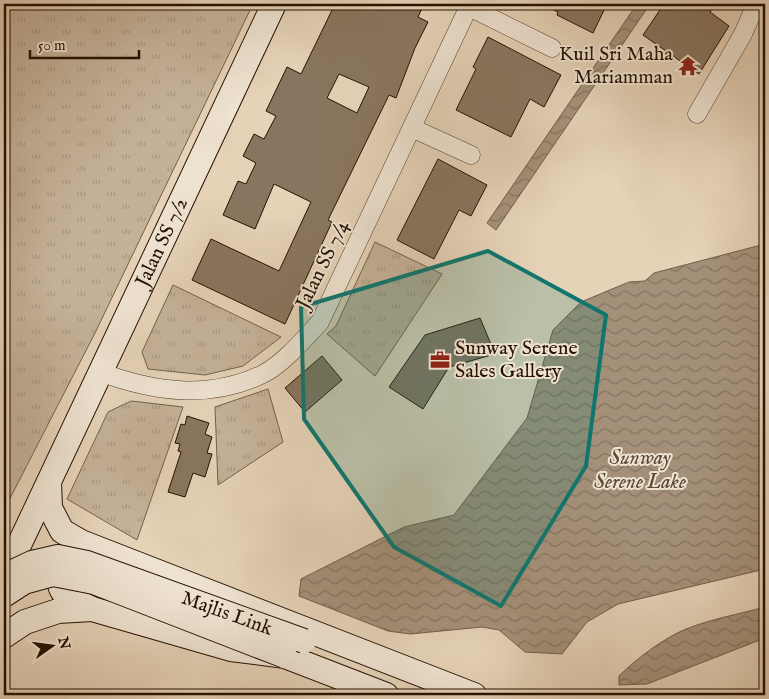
<svg xmlns="http://www.w3.org/2000/svg" width="769" height="699" font-family="'IM FELL English',serif">
  <style>
    .grass { fill: url(#grass-tufts); stroke: #74614c }
    .water { fill: url(#water-waves); stroke: #715d49 }
    .building { fill: #89755f; stroke: #251100; fill-rule: evenodd }
    .lines { fill: none; stroke-linecap: round; stroke-linejoin: round }
    .street-casing { stroke: #55412e; stroke-width: 19 }
    .secondary-casing { stroke: #251100; stroke-width: 26 }
    .street { stroke: #eee2d0; stroke-width: 18 }
    .secondary { stroke: #eee2d0; stroke-width: 24 }
    .secondary-bridge-casing { stroke: #251100; stroke-width: 26; stroke-linecap: butt }
    .secondary-bridge { stroke: #eee2d0; stroke-width: 24 }
    .marked { fill: #0f766e; fill-opacity: 0.2; stroke: #0f766e; stroke-width: 4; stroke-linejoin: round }
    .labels { text-anchor: middle; dominant-baseline: central; stroke-width: 4; stroke-linejoin: round; paint-order: stroke }
    .poi-label { font-size: 20px; fill: #251100; stroke: #eee2d0; text-anchor: end }
    .street-label { font-size: 20px; fill: #251100; stroke: #eee2d0 }
    .water-label { font-size: 21px; font-style: italic; fill: #5e4a36; stroke: #eee2d0 }
  </style>
  <defs>
    <pattern id="grass-tufts" width="24" height="20" patternUnits="userSpaceOnUse" patternTransform="scale(1.25)"><rect width="24" height="20" fill="#c4b198"/><path d="M3 7l-1-3M5 7V3M7 7l1-3M15 17l-1-3M17 17v-4M19 17l1-3" fill="none" stroke="#a89781"/></pattern>
    <pattern id="water-waves" width="16" height="10" patternUnits="userSpaceOnUse" patternTransform="scale(1.25)"><rect width="16" height="10" fill="#a49079"/><path d="M0 5q4-4 8 0t8 0" fill="none" stroke="#857461"/></pattern>
  </defs>
  <rect width="100%" height="100%" fill="#e5d2b7"/>
  <filter id="stains"><feTurbulence type="fractalNoise" baseFrequency=".004" numOctaves="4"/><feColorMatrix values="0 0 0 0 .2 0 0 0 0 .09 0 0 0 0 .02 0 0 0 .5 -.17"/></filter>
  <radialGradient id="worn" r=".72"><stop offset=".6" stop-color="#630" stop-opacity="0"/><stop offset="1" stop-color="#630" stop-opacity=".3"/></radialGradient>
  <g class="grass">
    <polygon points="4,4 253,4 95,333 4,510"/>
    <polygon points="375,242 442,274 375,376 327,334 336,326"/>
    <polygon points="173,285 281,337 243,366 205,375 148,369 142,352"/>
    <polygon points="268,389 283,442 218,485 215,407"/>
    <polygon points="131,401 183,407 137,540 67,499 108,412"/>
  </g>
  <g class="water">
    <polygon points="637,4 650,4 496,230 487,223"/>
    <polygon points="765,244 765,569 618,604 587,622 562,654 525,652 499,630 482,627 410,634 388,631 299,596 301,579 404,527 454,515 527,418 553,330 581,302 629,282 645,281 654,273"/>
    <path d="M765 607V638L647 684 619 685V676C636 659 664 638 686 629 711 619 740 614 765 607Z"/>
  </g>
  <g class="building">
    <path d="M335 4H424L418 17 428 22 415 48 396 98 389 95 328 220 332 222 285 324 192 280 211 239 279 271 311 202 274 184 255 229 223 215 238 181 246 184 256 163 243 156 254 134 264 139 276 116 266 111 287 67 301 74ZM339 74 369 87 357 113 327 98Z"/>
    <polygon points="541,4 607,4 593,33 557,15 558,12"/>
    <polygon points="664,4 716,4 710,12 729,26 699,74 643,35"/>
    <polygon points="488,37 561,75 544,107 530,99 511,137 456,110 476,69 473,67"/>
    <polygon points="438,159 487,185 471,216 459,210 434,259 397,240"/>
    <polygon points="480,318 495,354 449,367 423,409 389,387 425,335"/>
    <polygon points="322,356 342,380 305,412 285,388"/>
    <polygon points="187,416 209,423 205,434 212,437 207,453 212,454 205,477 193,473 185,497 168,492 181,452 178,451 180,444 175,443 181,424 185,425"/>
  </g>
  <g class="lines">
    <defs>
      <g id="street">
        <polyline points="469,7 552,48"/>
        <polyline points="697,114 743,34 756,4"/>
        <polyline points="412,128 471,155"/>
        <path d="M100 372C154 392 209 400 263 374 283 364 305 338 320 322L470 4"/>
      </g>
      <g id="secondary">
        <polyline points="49,482 50,508 62,531 81,542 474,695"/>
        <path d="M68 559 64 560C53 594 63 594 92 609"/>
        <path id="s1" d="M4 577 274 4"/>
        <polyline points="4,636 25,622 58,611 92,609 231,649 285,656 386,695"/>
      </g>
    </defs>
    <use href="#street" class="street-casing"/>
    <use href="#secondary" class="secondary-casing"/>
    <use href="#street" class="street"/>
    <use href="#secondary" class="secondary"/>
    <defs>
      <g id="secondary-bridge">
        <path id="s2" d="M4 576 32 563 58 557 87 563 304 641"/>
        <polyline points="4,595 24,582 53,574 94,582 285,656"/>
      </g>
    </defs>
    <use href="#secondary-bridge" class="secondary-bridge-casing"/>
    <use href="#secondary-bridge" class="secondary-bridge"/>
  </g>
  <path class="marked" d="M488 251 606 315 586 466 501 606 394 547 304 419 301 307Z"/>
  <defs>
    <symbol id="temple-bare" viewBox="-9 -9 18 18"><path d="M0-6L5-2H3V0L6.5 2.5H4V6H1.5V3h-3V6H-4V2.5H-6.5L-3 0V-2H-5Z" fill="#8f2418" stroke="#eee2d0" stroke-width="2.5" paint-order="stroke"/></symbol>
    <symbol id="office-bare" viewBox="-9 -9 18 18"><path d="M-6-3h4V-5.5h4V-3h4V5H-6ZM-1-4.5V-3h2v-1.5ZM-6 0V1H6V0Z" fill="#8f2418" stroke="#eee2d0" stroke-width="2.5" paint-order="stroke"/></symbol>
  </defs>
  <g fill-rule="evenodd">
    <use href="#temple-bare" x="674" y="52" width="28" height="28"/>
    <use href="#office-bare" x="426" y="346" width="28" height="28"/>
  </g>
  <g class="labels">
    <g class="poi-label">
      <text x="673" y="54">Kuil Sri Maha<tspan x="673" dy="23">Mariamman</tspan></text>
      <text x="455" y="348" text-anchor="start">Sunway Serene<tspan x="455" dy="23">Sales Gallery</tspan></text>
    </g>
    <g class="street-label">
      <text stroke="none"><textPath href="#s1" startOffset="370">Jalan SS 7/2</textPath></text>
      <text transform="translate(323 265) rotate(-64)">Jalan SS 7/4</text>
      <text stroke="none"><textPath href="#s2" startOffset="236">Majlis Link</textPath></text>
    </g>
    <g class="water-label">
      <text x="640" y="458">Sunway<tspan x="640" dy="24">Serene Lake</tspan></text>
    </g>
  </g>
  <rect width="769" height="699" fill="none" stroke="#e5d2b7" stroke-width="20"/>
  <rect x="5" y="5" width="759" height="689" fill="none" stroke="#251100" stroke-width="2.5"/>
  <rect x="10" y="10" width="749" height="679" fill="none" stroke="#251100"/>
  <g transform="translate(52 646) rotate(76)" stroke="#eee2d0" stroke-width="4" paint-order="stroke">
  <path d="M0-4L9 19L0 12L-9 19Z" fill="#251100"/>
  <text y="-8" font-size="14" font-weight="bold" text-anchor="middle" fill="#251100">N</text>
  </g>
  <path d="M30 50v8h109v-8" fill="none" stroke="#251100" stroke-width="2.5"/>
  <text x="38" y="50" font-size="15" fill="#251100" stroke="#eee2d0" stroke-width="4" paint-order="stroke">50 m</text>
  <rect width="100%" height="100%" filter="url(#stains)"/>
  <rect width="100%" height="100%" fill="url(#worn)"/>
</svg>
